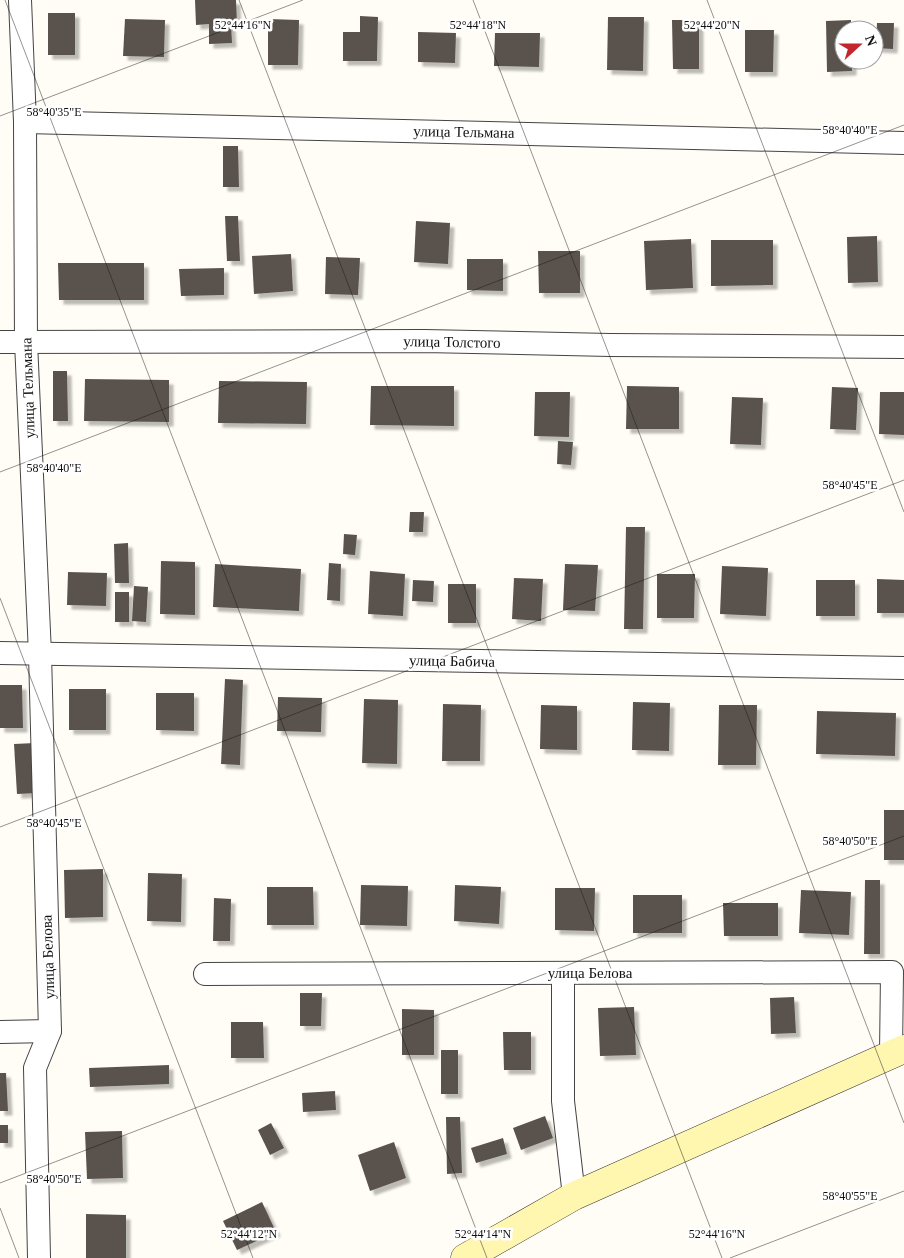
<svg xmlns="http://www.w3.org/2000/svg" width="904" height="1258" font-family="Georgia,serif">
  <style>
    .building { fill: #5a524d; filter: url(#shadow) }
    .lines { fill: none; stroke-linecap: round; stroke-linejoin: round }
    .street-casing { stroke: #444; stroke-width: 24 }
    .secondary-casing { stroke: #333; stroke-width: 29 }
    .street { stroke: #fff; stroke-width: 22 }
    .secondary { stroke: #fff6b0; stroke-width: 28 }
    .ticks { fill: none; stroke: #111; stroke-width: 1; stroke-opacity: 0.45 }
    .labels { text-anchor: middle; dominant-baseline: central; stroke-width: 5; stroke-linejoin: round; paint-order: stroke }
    .street-label { font-size: 15px; fill: #111; stroke: #fff }
    .ticks-label { font-size: 12px; text-anchor: middle; fill: #111; stroke: #fff; stroke-width: 5; stroke-linejoin: round; paint-order: stroke }
  </style>
  <defs>
    <filter id="shadow"><feDropShadow dx="4.5" dy="4.5" stdDeviation="1" flood-color="#0004"/></filter>
  </defs>
  <rect width="100%" height="100%" fill="#fffdf5"/>
  <g class="building">
    <polygon points="195,0 236,0 237,24 231,24 232,43 209,44 209,24 196,25"/>
    <rect x="48" y="13" width="27" height="42"/>
    <polygon points="360,16 378,17 377,61 343,61 343,32 360,32"/>
    <polygon points="608,17 644,17 643,71 607,70"/>
    <polygon points="125,19 165,20 164,57 123,56"/>
    <polygon points="268,19 299,20 298,65 268,65"/>
    <polygon points="672,20 699,20 699,69 673,69"/>
    <polygon points="851,20 851,30 844,30 844,60 852,60 852,71 827,72 826,21"/>
    <polygon points="877,23 894,23 893,49 876,48"/>
    <polygon points="745,30 774,30 773,72 745,72"/>
    <polygon points="418,32 456,33 455,63 418,62"/>
    <polygon points="495,33 540,33 539,67 494,66"/>
    <polygon points="223,146 238,146 239,187 223,187"/>
    <polygon points="225,216 238,216 240,261 227,261"/>
    <polygon points="416,221 450,223 448,264 414,262"/>
    <polygon points="877,236 878,282 848,283 847,237"/>
    <polygon points="691,239 693,288 646,290 644,241"/>
    <polygon points="711,240 773,240 773,285 711,286"/>
    <polygon points="538,251 580,251 580,293 539,293"/>
    <polygon points="291,254 293,291 254,294 252,256"/>
    <polygon points="326,257 360,258 358,295 325,294"/>
    <polygon points="467,259 503,259 503,291 467,290"/>
    <polygon points="58,263 144,263 144,300 59,300"/>
    <polygon points="224,268 224,295 181,296 179,269"/>
    <polygon points="53,371 67,371 68,421 53,421"/>
    <polygon points="85,379 169,380 169,422 84,421"/>
    <polygon points="219,381 307,382 306,424 218,423"/>
    <polygon points="371,386 454,386 454,426 370,425"/>
    <polygon points="627,386 679,387 679,429 626,429"/>
    <polygon points="832,387 858,388 856,430 830,429"/>
    <polygon points="535,392 570,392 569,437 534,436"/>
    <polygon points="880,392 904,392 904,435 879,434"/>
    <polygon points="732,397 763,398 761,445 730,444"/>
    <polygon points="558,441 573,442 571,465 557,464"/>
    <polygon points="410,512 424,512 423,532 409,532"/>
    <polygon points="626,527 645,527 643,629 624,629"/>
    <polygon points="344,534 357,535 355,555 343,554"/>
    <polygon points="128,543 129,583 115,583 114,544"/>
    <polygon points="161,561 195,562 195,615 160,614"/>
    <polygon points="329,563 341,564 340,601 327,600"/>
    <polygon points="215,564 301,569 299,611 213,607"/>
    <polygon points="565,564 598,565 595,611 563,610"/>
    <polygon points="722,566 768,568 766,616 720,614"/>
    <polygon points="370,571 405,574 403,616 368,614"/>
    <polygon points="68,572 107,573 106,606 67,605"/>
    <polygon points="657,574 695,574 694,618 657,618"/>
    <polygon points="514,578 543,579 541,621 512,619"/>
    <polygon points="877,579 904,580 904,613 877,613"/>
    <polygon points="413,580 434,581 433,602 412,601"/>
    <rect x="816" y="580" width="39" height="36"/>
    <rect x="448" y="584" width="28" height="39"/>
    <polygon points="134,586 148,587 146,622 132,621"/>
    <rect x="115" y="592" width="14" height="30"/>
    <polygon points="225,679 243,680 240,765 221,764"/>
    <polygon points="0,685 22,685 23,728 0,728"/>
    <rect x="69" y="689" width="37" height="41"/>
    <polygon points="156,693 194,693 194,731 156,730"/>
    <polygon points="278,697 322,698 321,732 277,731"/>
    <polygon points="364,699 398,700 397,764 362,763"/>
    <polygon points="633,702 670,703 669,751 632,750"/>
    <polygon points="443,704 481,705 480,761 442,761"/>
    <polygon points="541,705 577,706 577,750 540,749"/>
    <polygon points="719,705 757,705 756,765 718,765"/>
    <polygon points="817,711 896,713 895,756 816,754"/>
    <polygon points="35,743 37,793 17,794 14,744"/>
    <rect x="884" y="810" width="20" height="50"/>
    <polygon points="103,869 103,917 65,918 64,870"/>
    <polygon points="148,873 182,874 181,922 147,921"/>
    <polygon points="865,880 880,880 880,954 864,954"/>
    <polygon points="361,885 408,886 407,926 360,925"/>
    <polygon points="455,885 501,887 499,924 454,921"/>
    <polygon points="267,887 313,887 314,925 267,925"/>
    <polygon points="555,888 595,888 594,931 555,930"/>
    <polygon points="801,890 851,892 849,935 799,933"/>
    <rect x="633" y="895" width="49" height="38"/>
    <polygon points="214,898 231,899 230,941 213,941"/>
    <polygon points="723,903 778,903 778,936 724,936"/>
    <polygon points="300,993 322,993 321,1026 300,1026"/>
    <polygon points="794,997 796,1033 771,1034 770,998"/>
    <polygon points="634,1007 636,1055 600,1056 598,1008"/>
    <polygon points="402,1009 434,1010 434,1055 402,1055"/>
    <polygon points="231,1022 263,1022 264,1058 231,1058"/>
    <polygon points="503,1032 531,1032 531,1070 504,1070"/>
    <rect x="441" y="1050" width="17" height="44"/>
    <polygon points="169,1065 169,1084 90,1087 89,1068"/>
    <polygon points="0,1073 6,1073 8,1111 0,1111"/>
    <polygon points="335,1091 336,1110 303,1112 302,1093"/>
    <polygon points="545,1116 553,1138 521,1150 513,1128"/>
    <polygon points="446,1117 460,1117 462,1173 447,1174"/>
    <polygon points="271,1123 284,1148 270,1155 258,1130"/>
    <rect x="0" y="1125" width="8" height="18"/>
    <polygon points="122,1131 123,1178 87,1179 85,1132"/>
    <polygon points="503,1138 507,1154 476,1163 471,1148"/>
    <polygon points="394,1142 406,1178 370,1191 358,1155"/>
    <polygon points="262,1202 276,1232 237,1250 223,1221"/>
    <polygon points="86,1214 126,1215 126,1258 86,1258"/>
  </g>
  <g class="lines">
    <defs>
      <g id="street">
        <polyline points="20,0 25,122 26,342 40,654 50,1031 35,1068 39,1258"/>
        <polyline points="25,122 904,143"/>
        <polyline points="0,342 424,341 610,345 904,347"/>
        <polyline points="0,653 904,668"/>
        <polyline points="563,973 563,1101 574,1196"/>
        <polyline points="205,974 892,972 891,1054"/>
        <polyline points="0,1032 50,1031"/>
      </g>
      <polyline id="secondary" points="465,1258 574,1196 904,1049"/>
    </defs>
    <use href="#street" class="street-casing"/>
    <use href="#secondary" class="secondary-casing"/>
    <use href="#street" class="street"/>
    <use href="#secondary" class="secondary"/>
  </g>
  <path class="ticks" d="M5 0 487 1258M239 0 722 1258M473 0 904 1123M707 0 904 512M0 116 303 0M0 472 904 125M0 598 253 1258M0 827 904 480M0 1183 904 836M0 1208 19 1258M730 1258 904 1191"/>
  <g class="labels">
    <g class="street-label">
      <text transform="translate(464 132) rotate(1)">улица Тельмана</text>
      <text transform="translate(452 342) rotate(1)">улица Толстого</text>
      <text transform="translate(28 388) rotate(-92)">улица Тельмана</text>
      <text transform="translate(452 661) rotate(1)">улица Бабича</text>
      <text transform="translate(48 957) rotate(-92)">улица Белова</text>
      <text x="590" y="973">улица Белова</text>
    </g>
  </g>
  <g class="ticks-label">
    <text x="243" y="29">52°44'16"N</text>
    <text x="478" y="29">52°44'18"N</text>
    <text x="712" y="29">52°44'20"N</text>
    <text x="54" y="116">58°40'35"E</text>
    <text x="850" y="134">58°40'40"E</text>
    <text x="54" y="472">58°40'40"E</text>
    <text x="850" y="489">58°40'45"E</text>
    <text x="54" y="827">58°40'45"E</text>
    <text x="850" y="845">58°40'50"E</text>
    <text x="54" y="1183">58°40'50"E</text>
    <text x="850" y="1200">58°40'55"E</text>
    <text x="249" y="1238">52°44'12"N</text>
    <text x="483" y="1238">52°44'14"N</text>
    <text x="717" y="1238">52°44'16"N</text>
  </g>
  <g transform="translate(859 45) rotate(69)"><circle r="24" fill="#ffffff" stroke="#a0a0a0"/>
  <path d="M0-4L9 19L0 12L-9 19Z" fill="#c4262e"/>
  <text y="-8" font-size="14" font-weight="bold" text-anchor="middle" fill="#111111">N</text>
  </g>
</svg>
